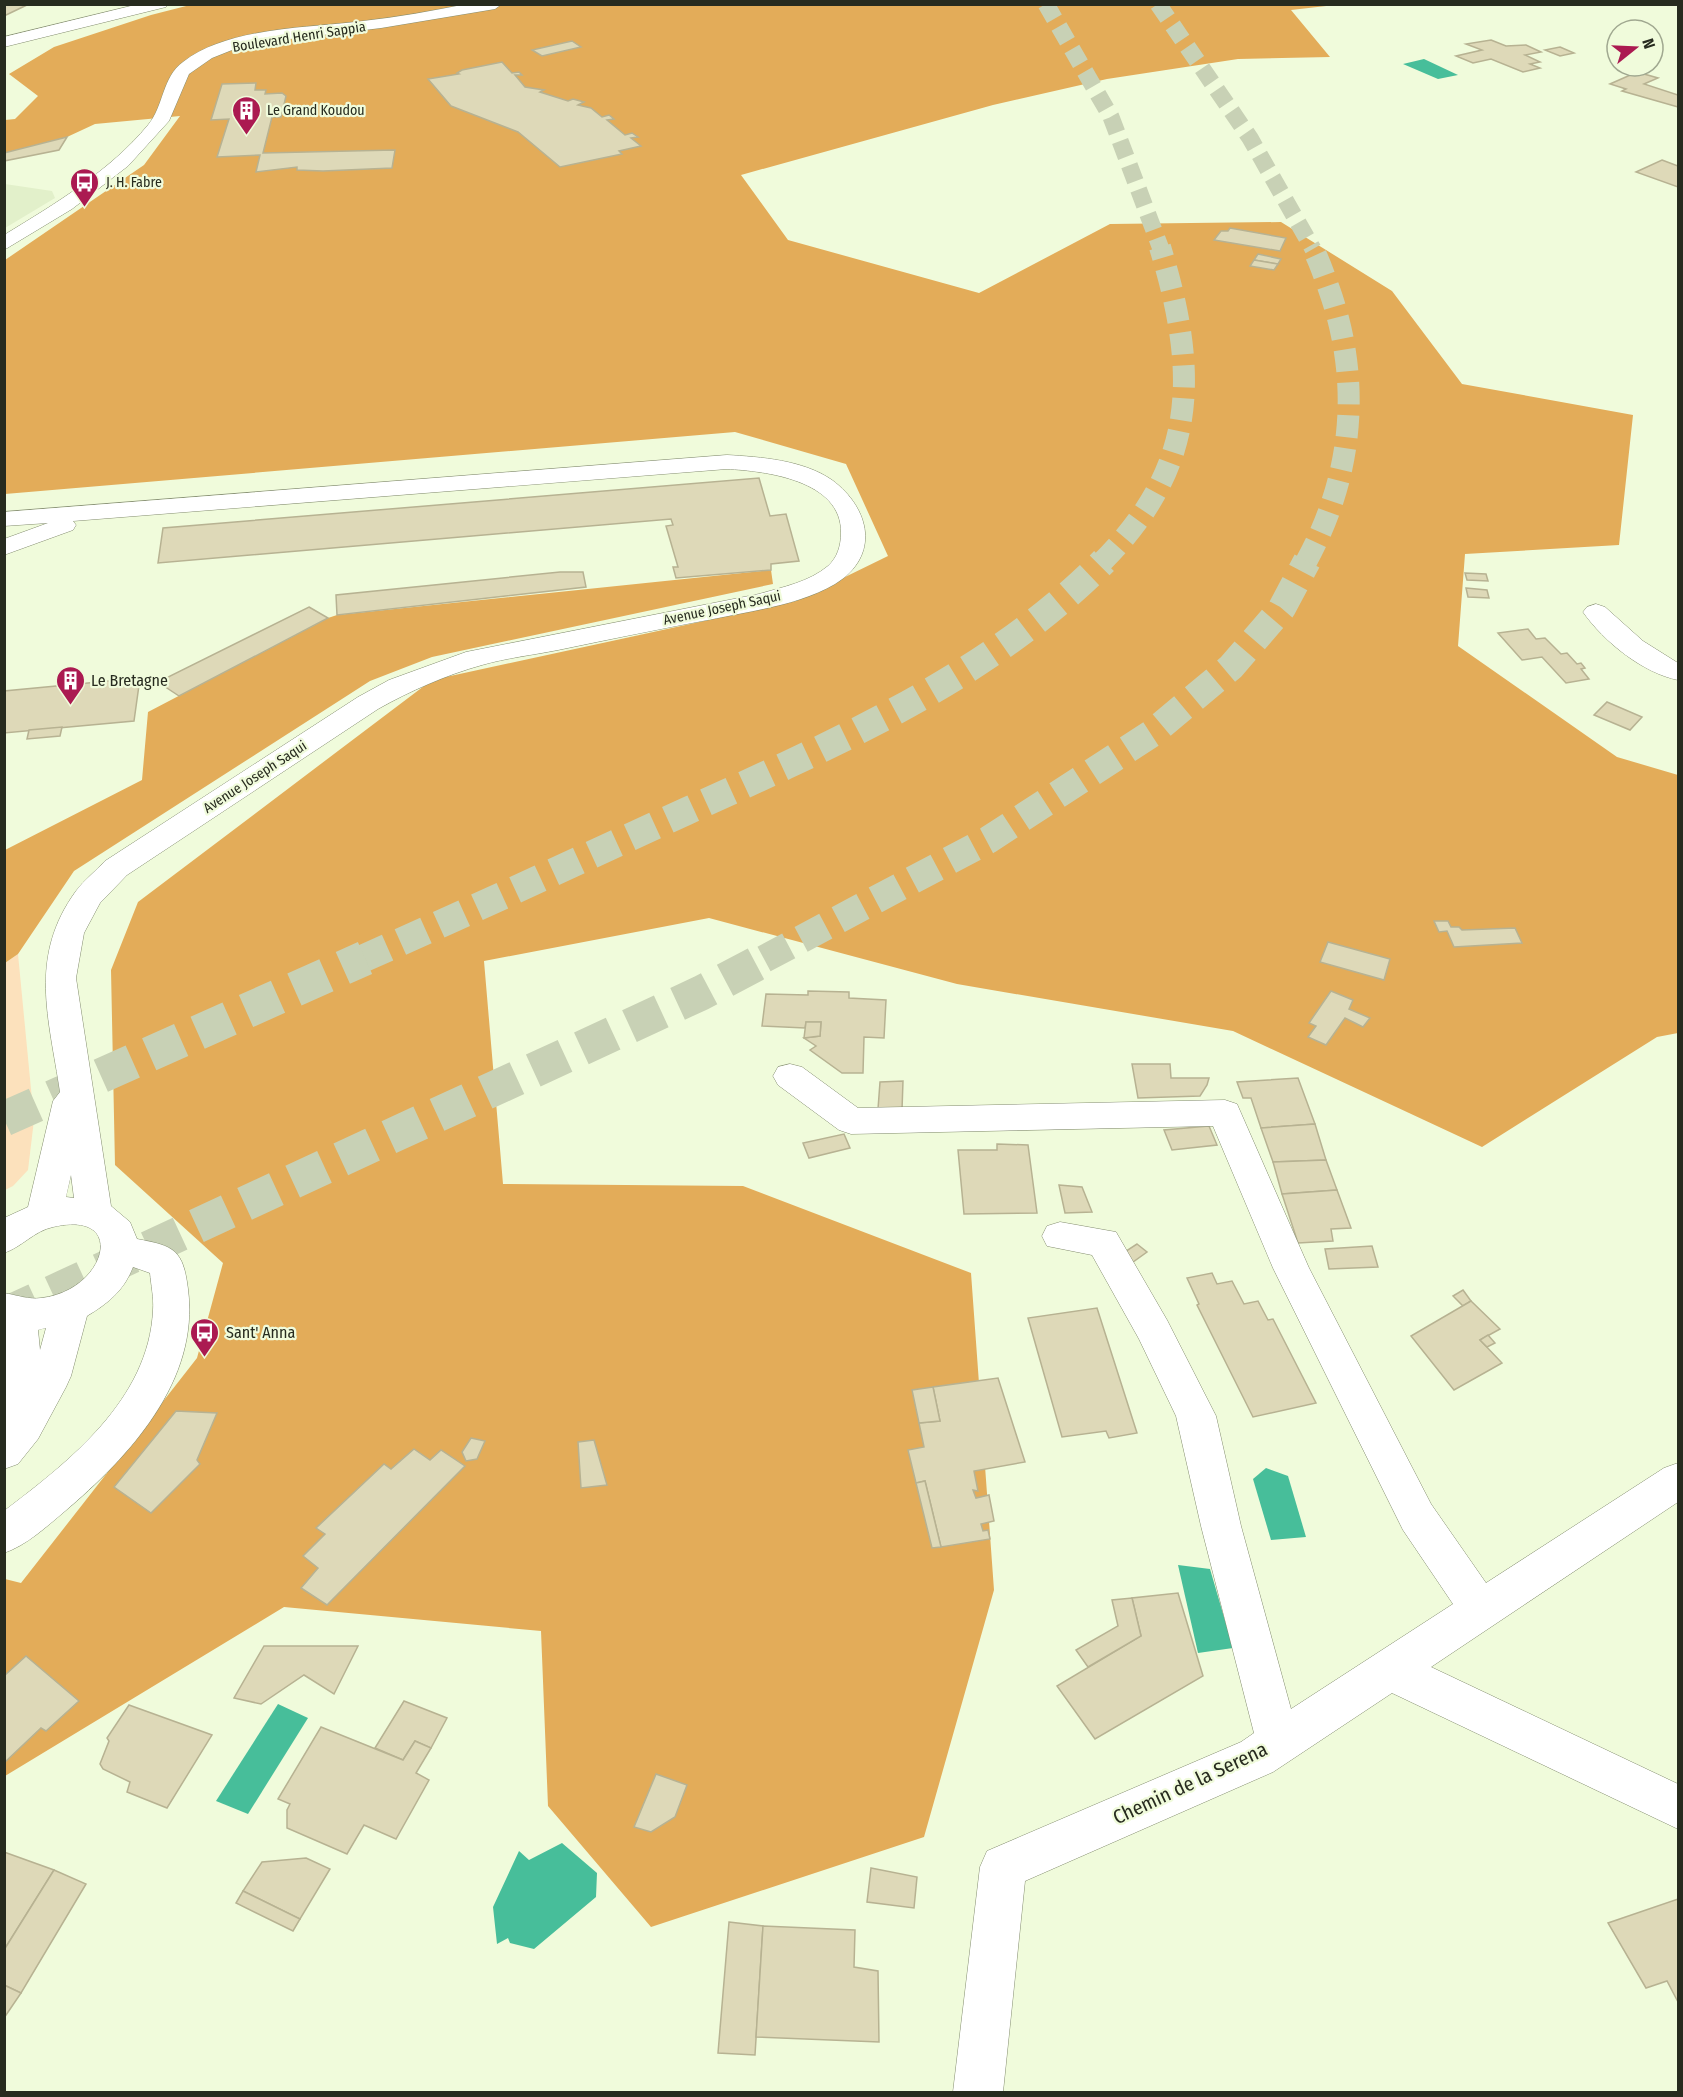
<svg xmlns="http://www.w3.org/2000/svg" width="1683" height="2097" font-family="'Fira Sans Condensed',sans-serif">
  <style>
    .built { fill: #e2f0ca }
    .green { fill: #fce1bc }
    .forest { fill: #e3ac59 }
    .water { fill: #47be9a }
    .building { fill: #ded9b8; stroke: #b7b292; stroke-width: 1.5 }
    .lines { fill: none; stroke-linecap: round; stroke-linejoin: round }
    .highway-tunnel-far3 { stroke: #c8d1b5; stroke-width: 17; stroke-dasharray: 17 9; stroke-linecap: butt }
    .highway-tunnel-far2 { stroke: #c8d1b5; stroke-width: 22; stroke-dasharray: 22 11; stroke-linecap: butt }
    .highway-tunnel-far1 { stroke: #c8d1b5; stroke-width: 28; stroke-dasharray: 28 14; stroke-linecap: butt }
    .highway-tunnel { stroke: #c8d1b5; stroke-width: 35; stroke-dasharray: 35 18; stroke-linecap: butt }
    .minor-casing { stroke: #848d70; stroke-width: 1 }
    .minor { fill: #fff; fill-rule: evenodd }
    .labels { text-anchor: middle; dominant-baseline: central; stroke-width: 4.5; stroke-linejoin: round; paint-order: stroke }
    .far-street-label { font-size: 14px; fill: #272b1f; stroke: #f0fbdb }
    .far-poi-label { font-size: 14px; fill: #272b1f; stroke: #f0fbdb; text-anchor: start }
    .poi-label { font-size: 16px; fill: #272b1f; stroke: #f0fbdb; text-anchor: start }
    .near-street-label { font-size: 20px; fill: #272b1f; stroke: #f0fbdb }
  </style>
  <rect width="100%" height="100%" fill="#f0fbdb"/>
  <polygon class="built" points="5,184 52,191 55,198 5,228"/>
  <polygon class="green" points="18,954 34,1120 28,1170 13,1186 5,1190 5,963"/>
  <g class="forest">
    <polygon points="194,4 1335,5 1291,10 1330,57 1238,59 1107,79 993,105 741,175 788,240 979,293 1110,224 1281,222 1392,291 1462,384 1633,415 1619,545 1465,554 1458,646 1617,757 1678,775 1678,1033 1657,1037 1482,1147 1233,1031 957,984 709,918 484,961 503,1184 743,1186 971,1273 994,1590 924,1837 651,1927 548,1806 541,1631 284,1607 5,1776 5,1579 21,1583 197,1358 223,1263 115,1165 111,970 138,902 432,680 796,601 888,556 846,464 735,432 5,494 5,260 144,165 180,116 95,124 67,137 5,153 5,120 15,119 38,96 9,74 54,47 151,15"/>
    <polygon points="771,570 773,584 432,657 370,681 74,871 18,954 5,963 5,850 142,780 148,712 328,618 337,615"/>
  </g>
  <g class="water">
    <polygon points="1424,59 1458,75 1438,79 1403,64"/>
    <polygon points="1266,1468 1288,1476 1306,1537 1271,1540 1253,1479"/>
    <polygon points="1178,1565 1210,1569 1233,1648 1198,1653"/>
    <polygon points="278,1704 308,1718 248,1814 216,1801"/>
    <polygon points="562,1843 597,1873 596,1897 534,1949 510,1943 508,1938 497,1944 493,1907 519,1851 529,1860"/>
  </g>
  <g class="building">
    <polygon points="4,4 29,4 4,16"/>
    <polygon points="1491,40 1506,46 1526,45 1541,52 1525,55 1540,62 1530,64 1540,68 1523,72 1491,59 1473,63 1456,56 1482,50 1466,44"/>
    <polygon points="572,41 581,47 542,56 532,50"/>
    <polygon points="1560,47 1574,53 1560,56 1545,50"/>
    <polygon points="502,62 512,73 519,72 522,75 515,75 525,87 544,90 540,92 568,101 573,99 584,102 578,105 591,108 602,117 609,115 614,119 607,120 625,135 632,133 638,137 631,138 641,146 619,151 622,154 560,167 518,132 451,106 428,79 459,74 457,73 462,70"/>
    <polygon points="1637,72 1658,78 1644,84 1678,95 1678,107 1622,91 1626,89 1610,84"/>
    <polygon points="256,83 255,90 266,90 265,94 282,93 286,96 281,117 272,117 263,153 395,150 392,168 323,171 297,170 297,167 256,172 260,155 217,157 229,119 211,120 222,84"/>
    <polygon points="67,137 59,150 4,161 4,153"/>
    <polygon points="1662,160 1678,166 1678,187 1636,172"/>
    <polygon points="1230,228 1286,238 1280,251 1214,240 1221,231 1228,231"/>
    <polygon points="1258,254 1281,259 1278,264 1254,260"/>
    <polygon points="1254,260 1278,264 1274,270 1250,266"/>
    <polygon points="759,478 770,516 786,514 799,561 771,564 771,570 676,578 673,567 678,567 666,526 673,525 671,519 158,563 163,528"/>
    <polygon points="560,572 583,572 586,587 337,615 336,595"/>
    <polygon points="1465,573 1486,574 1488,581 1467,580"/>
    <polygon points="1466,588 1487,590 1489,598 1468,597"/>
    <polygon points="309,607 328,618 179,696 158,682"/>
    <polygon points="1528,629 1536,639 1545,638 1561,654 1567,653 1577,664 1581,663 1585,668 1581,669 1589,679 1566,683 1542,657 1522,660 1498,633"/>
    <polygon points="140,678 134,721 4,733 4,691"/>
    <polygon points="1607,702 1642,717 1630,730 1594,715"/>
    <polygon points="62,727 60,736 27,739 29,730"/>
    <polygon points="1434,921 1448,921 1451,927 1459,927 1462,930 1515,928 1522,943 1454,947 1447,931 1439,932"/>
    <polygon points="1328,942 1390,959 1384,980 1320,962"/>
    <polygon points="808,991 849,992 849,998 886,1000 884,1038 864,1037 863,1073 842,1073 810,1050 816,1046 804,1038 820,1036 821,1022 806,1022 805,1028 762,1026 766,994 808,995"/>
    <polygon points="1331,991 1353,1000 1349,1009 1370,1018 1363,1027 1345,1018 1326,1045 1308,1037 1316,1026 1309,1023"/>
    <polygon points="806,1022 821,1022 820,1036 804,1038"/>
    <polygon points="1132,1064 1170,1064 1171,1078 1209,1078 1207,1085 1200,1096 1138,1098"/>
    <polygon points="1298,1078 1315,1124 1261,1128 1251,1098 1243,1098 1237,1082"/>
    <polygon points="903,1081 902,1110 878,1109 880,1082"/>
    <polygon points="1315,1124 1326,1160 1273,1162 1261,1128"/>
    <polygon points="1209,1126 1217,1145 1172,1150 1164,1130"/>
    <polygon points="844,1134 850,1148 809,1158 803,1143"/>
    <polygon points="997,1144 1028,1145 1037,1213 964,1214 958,1150 997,1150"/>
    <polygon points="1326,1160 1337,1190 1282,1194 1273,1162"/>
    <polygon points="1059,1185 1082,1187 1092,1212 1065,1213"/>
    <polygon points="1337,1190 1351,1228 1331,1229 1333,1241 1298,1243 1282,1194"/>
    <polygon points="1137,1244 1147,1252 1133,1262 1123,1253"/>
    <polygon points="1372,1246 1378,1267 1329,1269 1325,1249"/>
    <polygon points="1212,1273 1217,1284 1232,1281 1244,1304 1258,1301 1268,1320 1273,1319 1316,1403 1253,1417 1197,1305 1199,1304 1187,1278"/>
    <polygon points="1463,1290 1471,1301 1463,1306 1453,1296"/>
    <polygon points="1471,1301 1500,1329 1480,1340 1502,1363 1454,1390 1411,1336"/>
    <polygon points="1097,1308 1137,1433 1109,1438 1106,1431 1062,1437 1028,1318"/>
    <polygon points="1488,1335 1495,1343 1487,1347 1480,1340"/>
    <polygon points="998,1378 1025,1462 974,1471 978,1491 973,1490 976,1498 989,1495 994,1521 981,1524 983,1531 988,1530 990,1539 941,1547 925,1481 916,1483 908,1450 924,1447 919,1423 940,1421 933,1387"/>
    <polygon points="933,1387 940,1421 919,1423 912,1390"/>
    <polygon points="176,1411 217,1413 197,1460 200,1464 151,1513 114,1487"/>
    <polygon points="471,1438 485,1441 477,1459 466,1461 462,1452"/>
    <polygon points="594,1440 607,1485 581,1488 578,1442"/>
    <polygon points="414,1449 430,1460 441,1450 465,1466 327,1605 301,1588 318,1568 303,1556 325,1534 316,1528 384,1464 391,1469"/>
    <polygon points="925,1481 941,1547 932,1548 916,1483"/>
    <polygon points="1178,1593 1203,1676 1095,1739 1057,1686 1141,1636 1132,1598"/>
    <polygon points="1132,1598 1141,1636 1088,1667 1076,1650 1118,1626 1112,1600"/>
    <polygon points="264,1646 358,1646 334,1694 304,1675 261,1704 234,1698"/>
    <polygon points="26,1656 79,1701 46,1731 41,1728 4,1763 4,1676"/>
    <polygon points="404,1701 447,1718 431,1748 415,1741 403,1760 375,1748"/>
    <polygon points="129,1705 212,1735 167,1808 127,1792 130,1782 103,1769 100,1764 109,1741 107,1738"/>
    <polygon points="321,1727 403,1760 415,1741 431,1748 416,1773 429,1780 396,1839 364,1825 347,1854 287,1828 287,1810 290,1804 278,1799"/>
    <polygon points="656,1774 687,1785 675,1817 651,1832 634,1827"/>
    <polygon points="4,1852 54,1870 4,1950"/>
    <polygon points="306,1858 330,1869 300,1919 243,1891 262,1862"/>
    <polygon points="871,1868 917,1877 914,1908 867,1902"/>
    <polygon points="54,1870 86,1884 21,1993 4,1985 4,1950"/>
    <polygon points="243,1891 300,1919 293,1931 236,1903"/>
    <polygon points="1678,1899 1678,2002 1667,1981 1646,1988 1608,1923"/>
    <polygon points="729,1922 763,1926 755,2055 718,2053"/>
    <polygon points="763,1926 855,1930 854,1967 878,1971 879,2042 756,2037"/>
    <polygon points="4,1985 21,1993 4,2018"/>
  </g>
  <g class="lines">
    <g class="highway-tunnel-far3">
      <polyline points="1046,4 1111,117 1161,249"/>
      <polyline points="1158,4 1250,138 1313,249"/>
    </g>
    <g class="highway-tunnel-far2">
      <path d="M1102 562C1199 465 1198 372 1160 247"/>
      <path d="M1306 562C1353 476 1362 382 1329 289 1324 275 1319 260 1312 247"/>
    </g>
    <g class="highway-tunnel-far1">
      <path d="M362 959C471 911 579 860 687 811 835 743 988 678 1104 561"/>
      <polyline points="764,959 988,840 1151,734 1231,667 1282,608 1307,561"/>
    </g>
    <g class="highway-tunnel">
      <polyline points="4,1119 365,958"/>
      <polyline points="4,1315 701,993 767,958"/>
    </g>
    <defs>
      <g id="minor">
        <polygon points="139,4 167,4 166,7 4,47 4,37"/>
        <path d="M467 4H502L495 9 381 28 273 41 232 50 212 58 189 74 169 121 128 166 72 209 4 250V235C55 204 110 171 148 125 164 106 162 77 183 62 228 27 309 28 363 21 398 17 432 11 467 4Z"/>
        <path d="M727 455C761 457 803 460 832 480 870 508 881 556 835 584 801 604 757 610 718 618 664 628 611 639 558 650 533 655 506 658 482 665 446 675 410 691 378 709L127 875 100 903 84 933 76 978 111 1206 130 1222 137 1239C175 1246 183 1250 188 1289 200 1381 129 1457 64 1512 46 1527 27 1545 4 1553V1511C70 1461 149 1399 153 1310 154 1298 151 1285 150 1273L133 1267C124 1291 107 1304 87 1316L71 1376 66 1387 38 1439 18 1464 4 1469V1293C16 1295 30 1300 41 1298 106 1291 129 1209 53 1227 34 1231 22 1247 4 1253V1218L28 1207 53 1101 60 1092C49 1018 28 957 76 891 84 880 96 871 105 861L358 697 389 680 466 652 759 594C783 587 809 582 828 566 837 558 841 546 841 533 842 480 765 471 727 469L73 521 76 525 73 530 4 555V539L48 523 4 526V512ZM71 1175 74 1198 66 1197ZM46 1328 40 1350 38 1330Z"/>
        <path d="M1596 604 1605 607 1643 641 1678 663V680C1643 673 1604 642 1583 612L1587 607Z"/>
        <polygon points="790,1064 802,1067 858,1108 1225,1100 1237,1104 1309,1268 1431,1504 1486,1583 1664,1468 1678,1463 1678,1502 1431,1667 1678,1784 1678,1829 1392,1693 1273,1772 1025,1881 1003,2092 953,2092 980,1867 987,1851 1241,1742 1254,1733 1201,1526 1176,1416 1139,1339 1092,1255 1047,1246 1042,1236 1047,1226 1060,1222 1116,1232 1167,1320 1216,1416 1241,1526 1291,1709 1453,1604 1403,1530 1273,1268 1213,1126 851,1134 839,1130 778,1085 773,1076 778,1067"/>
      </g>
    </defs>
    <use href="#minor" class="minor-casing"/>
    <use href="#minor" class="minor"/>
  </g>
  <defs>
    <symbol id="building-pin" viewBox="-11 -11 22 30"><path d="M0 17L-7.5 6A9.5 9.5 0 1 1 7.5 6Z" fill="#ab1a51" stroke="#f0fbdb"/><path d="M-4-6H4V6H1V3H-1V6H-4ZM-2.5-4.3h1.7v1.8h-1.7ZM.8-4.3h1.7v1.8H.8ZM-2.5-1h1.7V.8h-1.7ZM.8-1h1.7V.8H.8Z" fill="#fff"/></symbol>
    <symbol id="bus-pin" viewBox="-11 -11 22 30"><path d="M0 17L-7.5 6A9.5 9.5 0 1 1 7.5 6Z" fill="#ab1a51" stroke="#f0fbdb"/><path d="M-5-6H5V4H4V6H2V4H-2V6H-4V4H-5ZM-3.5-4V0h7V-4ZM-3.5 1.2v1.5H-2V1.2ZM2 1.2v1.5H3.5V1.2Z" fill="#fff"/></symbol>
  </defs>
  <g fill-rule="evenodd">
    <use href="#building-pin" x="230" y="94" width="33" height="45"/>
    <use href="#bus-pin" x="68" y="166" width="33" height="45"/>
    <use href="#building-pin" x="54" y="664" width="33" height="45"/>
    <use href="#bus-pin" x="188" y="1316" width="33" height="45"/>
  </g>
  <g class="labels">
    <g class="far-street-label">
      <text transform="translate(299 37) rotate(-9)">Boulevard Henri Sappia</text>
      <text transform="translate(722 608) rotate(-12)">Avenue Joseph Saqui</text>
      <text transform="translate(255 777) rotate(-33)">Avenue Joseph Saqui</text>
    </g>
    <g class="far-poi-label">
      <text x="267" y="110">Le Grand Koudou</text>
      <text x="106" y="182">J. H. Fabre</text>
    </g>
    <g class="poi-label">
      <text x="91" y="680">Le Bretagne</text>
      <text x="226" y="1332">Sant' Anna</text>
    </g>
    <g class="near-street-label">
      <text transform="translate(1190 1783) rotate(-25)">Chemin de la Serena</text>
    </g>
  </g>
  <rect width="1683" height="2097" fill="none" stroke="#272b1f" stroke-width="12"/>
  <g transform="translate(1635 48) rotate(72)"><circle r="28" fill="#f0fbdb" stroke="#a0a890" stroke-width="1.5"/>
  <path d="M0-4.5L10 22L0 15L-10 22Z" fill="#ab1a51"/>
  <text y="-9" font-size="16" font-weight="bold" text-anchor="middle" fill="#272b1f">N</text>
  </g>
</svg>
